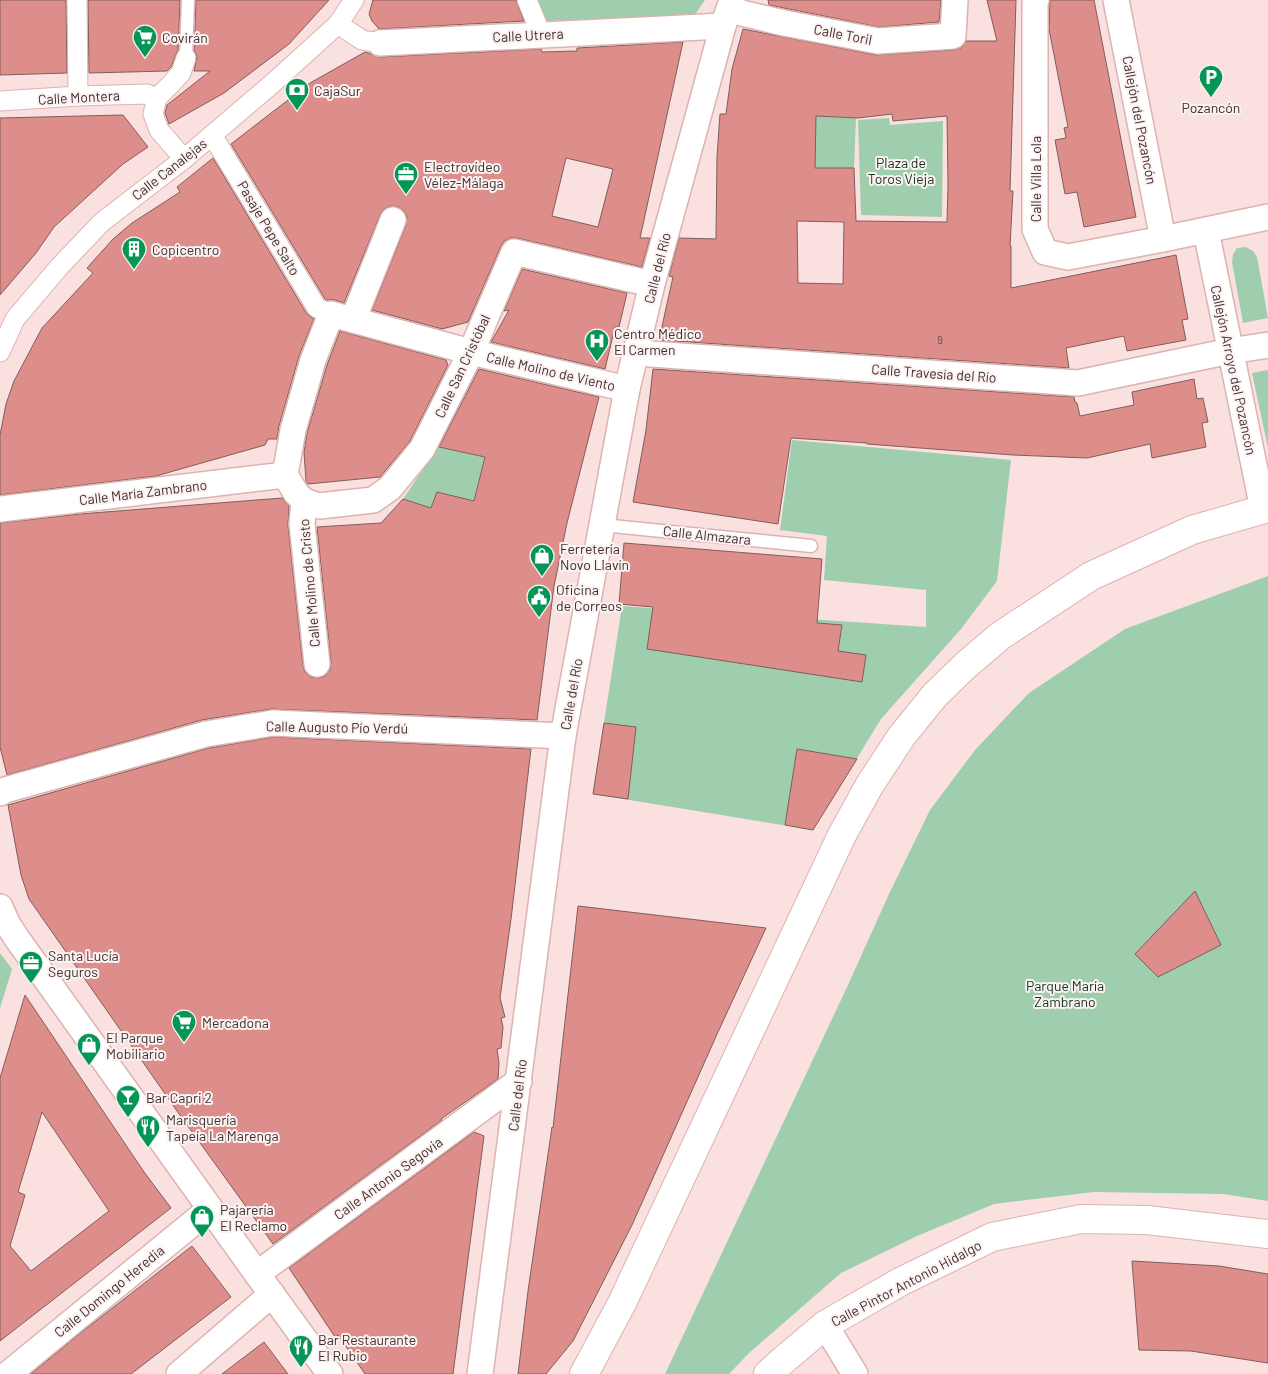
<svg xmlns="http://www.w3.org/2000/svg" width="1268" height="1374" font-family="Barlow,sans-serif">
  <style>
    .green { fill: #9eceae }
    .building { fill: #de8e8a; stroke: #815d5b; fill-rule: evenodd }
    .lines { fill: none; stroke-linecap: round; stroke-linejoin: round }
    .service-casing { stroke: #dcb3b0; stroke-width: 15 }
    .pedestrian-casing { stroke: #dcb3b0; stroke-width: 21 }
    .minor-casing { stroke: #dcb3b0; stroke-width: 28 }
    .tertiary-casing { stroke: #dcb3b0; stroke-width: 30 }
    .service { stroke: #fff; stroke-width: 12 }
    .pedestrian { stroke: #fff; stroke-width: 19 }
    .minor { stroke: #fff; stroke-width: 25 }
    .tertiary { stroke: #fff; stroke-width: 28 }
    .labels { text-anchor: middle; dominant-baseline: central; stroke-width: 4; stroke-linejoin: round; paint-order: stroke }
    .number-label { font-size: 11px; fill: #684846 }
    .street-label { font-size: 14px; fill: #40302f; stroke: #fbf2f1 }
    .poi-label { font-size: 14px; fill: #40302f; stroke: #fbf2f1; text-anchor: start }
    .park-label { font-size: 14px; fill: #133320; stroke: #fbf2f1 }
  </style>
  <rect width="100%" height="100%" fill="#fae0de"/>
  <g class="green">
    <polygon points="535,0 705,0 694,16 544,21"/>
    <polygon points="816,116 856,118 854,168 796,168"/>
    <polygon points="889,118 890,125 943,121 942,217 861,215 858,120"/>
    <polygon points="1246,247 1253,251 1257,257 1268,318 1243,323 1232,262 1233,254 1237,248"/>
    <polygon points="1268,370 1268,448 1252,373"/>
    <polygon points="792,440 1011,460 997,581 961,629 881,719 813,830 593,794 622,606 926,627 926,590 824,580 827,536 780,530"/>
    <polygon points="438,447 485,457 474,501 437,492 431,508 403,499"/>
    <polygon points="1268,576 1268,1201 1223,1194 1094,1192 994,1204 917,1236 841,1273 749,1353 729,1374 665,1374 848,985 889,894 930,810 975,750 1029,693 1125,629"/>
    <polygon points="0,953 12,969 0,1008"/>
  </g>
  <g class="building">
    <polygon points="0,0 66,0 67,73 0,75"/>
    <polygon points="88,0 180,0 178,50 171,67 167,71 89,73"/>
    <polygon points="196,0 329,0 289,44 224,93 169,124 165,113 167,105 210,71 194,71 197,56 194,51"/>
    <polygon points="373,0 516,0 524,21 379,29 372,21 369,14"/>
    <polygon points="768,0 941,0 939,22 879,27 769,5"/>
    <path d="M987 0H1016L1010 191H1013L1010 246H1011V288L1176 255 1188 319 1182 320 1186 340 1127 351 1124 336 1066 348 1069 368 659 340 673 277 669 276 679 238 716 239 717 157 720 114H726L732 69 743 29 876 55 954 50 961 48 966 41H997ZM892 114 893 121 947 116 948 185 947 222 856 221 854 168H815L816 116 858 118ZM797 221 844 222 843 284 798 283Z"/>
    <polygon points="1050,0 1094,0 1136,217 1084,227 1077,192 1065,194 1055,140 1066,138 1064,128 1068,127 1049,29"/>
    <path d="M683 42 640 238H650L642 267 517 238H510L504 241 501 246 468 322 442 329 372 310 406 225 407 217 404 211 399 207 391 206 384 209 380 215 344 303 335 300H327L325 299 231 144 310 83 365 52 381 57 541 49 542 52 577 51V48ZM566 158 613 169 598 227 552 216Z"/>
    <polygon points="123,115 148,147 123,164 54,227 36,253 0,295 0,118"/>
    <polygon points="213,158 307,314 314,319 299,356 279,426 277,439 268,439 265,445 156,476 0,495 0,435 6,404 14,381 42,328 93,273 87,268 113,239 132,223 180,192 177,187"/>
    <polygon points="522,269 627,293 619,327 615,327 605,369 491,342 509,310 504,311"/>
    <polygon points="340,331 446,360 448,365 410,441 380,477 308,484 306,481 304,452 307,433 327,365"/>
    <polygon points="479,369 599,397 567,523 554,586 537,720 271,709 202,720 7,775 0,747 0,523 80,514 282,498 289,506 288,526 303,666 305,672 311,677 319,678 325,676 330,670 331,662 317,527 381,523 403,499 431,508 437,492 474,501 485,457 439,447"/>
    <polygon points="653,369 1074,397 1075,402 1077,403 1080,416 1134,405 1132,392 1194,379 1197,399 1203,398 1208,422 1202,423 1206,447 1152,458 1150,444 1087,458 1013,455 867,444 867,443 791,438 778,524 633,502 646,430"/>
    <polygon points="624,543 822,559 817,623 842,625 838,651 866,655 862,682 647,649 653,607 619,604"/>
    <polygon points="604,723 636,727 628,799 593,794"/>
    <polygon points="274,737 531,749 511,919 500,998 505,1017 501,1018 503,1027 501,1048 497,1049 499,1063 498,1079 441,1119 442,1120 273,1244 177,1111 29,899 21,875 8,805 209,748"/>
    <polygon points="797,749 857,759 813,830 785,825"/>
    <polygon points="1195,891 1221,945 1158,977 1135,954"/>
    <polygon points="578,906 766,928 718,1032 632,1225 573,1341 546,1374 518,1374 528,1291 552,1127 553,1128"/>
    <path d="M25 995 144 1172 171 1208 0 1341V1078ZM42 1112 109 1211 31 1271 10 1246 25 1195 18 1192Z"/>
    <polygon points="474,1132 484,1136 453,1374 365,1374 338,1335 335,1337 289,1268"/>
    <polygon points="192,1246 231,1297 131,1374 31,1374 78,1335"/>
    <polygon points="1132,1261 1219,1266 1268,1274 1268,1363 1191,1351 1139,1350"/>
    <polygon points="264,1342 288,1374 222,1374"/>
  </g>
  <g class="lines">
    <defs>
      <g id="service">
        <polyline points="186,58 188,0"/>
        <polyline points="602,525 811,546"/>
      </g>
      <g id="pedestrian">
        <polyline points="77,0 78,96"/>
        <polyline points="527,0 541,34"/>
        <polyline points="338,24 362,40 380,43"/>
        <polyline points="0,101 78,96 147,94 157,98"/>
        <polyline points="212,135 317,308 331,314"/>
        <polyline points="184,159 159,130 153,114 157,98 171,84 181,73 186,58"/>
        <polyline points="0,352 15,319 60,266 102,222 184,159 273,83 338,24 354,0"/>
      </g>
      <g id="minor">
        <polyline points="1036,0 1035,3 1035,229 1045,252 1068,257 1163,239 1268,217"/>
        <polyline points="1116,0 1163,239"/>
        <polyline points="729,10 784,23 878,41 953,36 955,0"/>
        <polyline points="380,43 723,26"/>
        <polyline points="1206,231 1263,509"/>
        <polyline points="353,320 393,220"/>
        <polyline points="636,353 1078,383 1230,351 1268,345"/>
        <polyline points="285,475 296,493 304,501 319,506 373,500 390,488 422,449 471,352 514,252 652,284"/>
        <polyline points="285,475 293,430 313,360 331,314 471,352 627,389"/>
        <polyline points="304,501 302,524 317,664"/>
        <polyline points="0,509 285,475"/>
        <polyline points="0,793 5,790 206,734 273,723 563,736"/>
        <polyline points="0,907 8,925 18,940 257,1274 330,1374"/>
        <polyline points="257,1274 519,1081"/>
        <polyline points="825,1325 855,1374"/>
        <polyline points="8,1374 210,1209"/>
        <polyline points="179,1374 272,1294"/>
        <polyline points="480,1374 563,736 627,389 652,284 723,26 732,0"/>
      </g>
      <g id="tertiary">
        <polyline points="584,1374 622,1303 842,835 869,786 901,737 935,695 966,665 1000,636 1091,576 1192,530 1268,508"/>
        <polyline points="768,1374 780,1363 825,1325 900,1282 992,1237 1081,1219 1147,1220 1268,1234"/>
      </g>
    </defs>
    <use href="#service" class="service-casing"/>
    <use href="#pedestrian" class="pedestrian-casing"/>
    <use href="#minor" class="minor-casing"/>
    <use href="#tertiary" class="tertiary-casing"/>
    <use href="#service" class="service"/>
    <use href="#pedestrian" class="pedestrian"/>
    <use href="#minor" class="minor"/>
    <use href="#tertiary" class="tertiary"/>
  </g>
  <defs>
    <symbol id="supermarket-pin" viewBox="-11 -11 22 30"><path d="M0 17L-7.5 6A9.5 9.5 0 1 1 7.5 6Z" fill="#049657" stroke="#fbf2f1"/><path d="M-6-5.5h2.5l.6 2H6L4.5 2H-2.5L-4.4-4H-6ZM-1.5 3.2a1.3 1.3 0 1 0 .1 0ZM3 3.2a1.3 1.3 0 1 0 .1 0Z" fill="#fff"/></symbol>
    <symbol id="parking-pin" viewBox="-11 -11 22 30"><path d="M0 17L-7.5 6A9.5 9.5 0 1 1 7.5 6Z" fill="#049657" stroke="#fbf2f1"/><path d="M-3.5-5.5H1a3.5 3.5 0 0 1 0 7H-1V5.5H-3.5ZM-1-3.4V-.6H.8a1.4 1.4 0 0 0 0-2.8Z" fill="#fff"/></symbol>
    <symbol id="bank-pin" viewBox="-11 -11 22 30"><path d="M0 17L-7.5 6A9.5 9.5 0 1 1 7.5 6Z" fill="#049657" stroke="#fbf2f1"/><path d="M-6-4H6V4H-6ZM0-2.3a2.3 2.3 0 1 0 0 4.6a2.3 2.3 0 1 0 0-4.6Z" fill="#fff"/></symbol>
    <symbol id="office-pin" viewBox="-11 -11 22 30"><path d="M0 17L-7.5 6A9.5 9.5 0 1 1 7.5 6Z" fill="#049657" stroke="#fbf2f1"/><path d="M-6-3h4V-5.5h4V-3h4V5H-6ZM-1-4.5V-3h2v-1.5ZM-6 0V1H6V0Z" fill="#fff"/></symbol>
    <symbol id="building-pin" viewBox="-11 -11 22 30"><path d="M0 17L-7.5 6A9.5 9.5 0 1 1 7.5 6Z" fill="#049657" stroke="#fbf2f1"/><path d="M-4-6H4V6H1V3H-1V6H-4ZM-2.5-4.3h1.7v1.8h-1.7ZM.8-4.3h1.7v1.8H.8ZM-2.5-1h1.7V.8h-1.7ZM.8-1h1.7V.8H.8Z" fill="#fff"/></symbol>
    <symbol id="hospital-pin" viewBox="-11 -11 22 30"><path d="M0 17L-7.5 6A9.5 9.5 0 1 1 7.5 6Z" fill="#049657" stroke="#fbf2f1"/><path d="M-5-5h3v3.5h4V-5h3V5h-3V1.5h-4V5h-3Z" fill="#fff"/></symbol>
    <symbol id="shop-pin" viewBox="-11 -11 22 30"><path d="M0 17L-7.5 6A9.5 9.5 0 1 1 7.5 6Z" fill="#049657" stroke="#fbf2f1"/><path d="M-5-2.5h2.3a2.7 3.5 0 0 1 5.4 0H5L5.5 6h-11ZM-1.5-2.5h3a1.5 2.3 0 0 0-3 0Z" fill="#fff"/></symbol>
    <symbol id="civic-pin" viewBox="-11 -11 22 30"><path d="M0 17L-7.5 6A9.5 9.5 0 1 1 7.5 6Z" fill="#049657" stroke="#fbf2f1"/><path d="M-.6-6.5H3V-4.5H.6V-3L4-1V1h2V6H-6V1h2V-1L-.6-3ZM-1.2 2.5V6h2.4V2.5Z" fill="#fff"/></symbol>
    <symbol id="bar-pin" viewBox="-11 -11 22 30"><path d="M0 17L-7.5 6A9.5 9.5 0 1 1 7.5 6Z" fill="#049657" stroke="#fbf2f1"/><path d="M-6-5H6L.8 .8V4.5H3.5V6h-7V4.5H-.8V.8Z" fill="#fff"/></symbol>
    <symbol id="restaurant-pin" viewBox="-11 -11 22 30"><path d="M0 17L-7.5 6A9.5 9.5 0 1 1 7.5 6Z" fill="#049657" stroke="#fbf2f1"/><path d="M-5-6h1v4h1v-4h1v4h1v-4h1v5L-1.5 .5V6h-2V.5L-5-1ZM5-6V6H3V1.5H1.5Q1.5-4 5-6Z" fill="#fff"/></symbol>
  </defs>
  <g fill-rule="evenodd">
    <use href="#supermarket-pin" x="131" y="23" width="28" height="38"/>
    <use href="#parking-pin" x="1197" y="63" width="28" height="38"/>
    <use href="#bank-pin" x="283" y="76" width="28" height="38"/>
    <use href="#office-pin" x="392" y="160" width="28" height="38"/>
    <use href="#building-pin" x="120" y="235" width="28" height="38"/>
    <use href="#hospital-pin" x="583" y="327" width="28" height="38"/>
    <use href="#shop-pin" x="528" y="542" width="28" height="38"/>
    <use href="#civic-pin" x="525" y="583" width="28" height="38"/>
    <use href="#office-pin" x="17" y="949" width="28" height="38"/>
    <use href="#supermarket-pin" x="170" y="1008" width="28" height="38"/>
    <use href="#shop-pin" x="75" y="1031" width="28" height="38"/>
    <use href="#bar-pin" x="114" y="1083" width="28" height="38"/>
    <use href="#restaurant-pin" x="134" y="1113" width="28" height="38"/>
    <use href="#shop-pin" x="188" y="1203" width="28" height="38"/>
    <use href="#restaurant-pin" x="287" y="1333" width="28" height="38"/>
  </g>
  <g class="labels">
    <g class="number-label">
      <text x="940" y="339">9</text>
    </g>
    <g class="street-label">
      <text transform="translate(843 34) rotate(11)">Calle Toril</text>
      <text transform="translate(528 35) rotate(-3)">Calle Utrera</text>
      <text transform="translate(79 97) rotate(-3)">Calle Montera</text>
      <text transform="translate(1140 120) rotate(79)">Callejón del Pozancón</text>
      <text transform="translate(169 169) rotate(-38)">Calle Canalejas</text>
      <text transform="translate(1035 179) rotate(-90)">Calle Villa Lola</text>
      <text transform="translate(269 228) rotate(59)">Pasaje Pepe Salto</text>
      <text transform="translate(657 268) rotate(-76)">Calle del Río</text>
      <text transform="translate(462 366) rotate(-65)">Calle San Cristóbal</text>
      <text transform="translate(1234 370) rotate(78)">Callejón Arroyo del Pozancón</text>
      <text transform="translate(551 371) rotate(13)">Calle Molino de Viento</text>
      <text transform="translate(934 373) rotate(4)">Calle Travesía del Río</text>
      <text transform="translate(143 492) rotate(-7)">Calle María Zambrano</text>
      <text transform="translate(707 535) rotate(6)">Calle Almazara</text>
      <text transform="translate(309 583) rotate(-95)">Calle Molino de Cristo</text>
      <text transform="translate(571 694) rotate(-80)">Calle del Río</text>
      <text transform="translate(337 727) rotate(1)">Calle Augusto Pío Verdú</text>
      <text transform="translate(517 1095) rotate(-83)">Calle del Río</text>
      <text transform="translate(388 1178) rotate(-36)">Calle Antonio Segovia</text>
      <text transform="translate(906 1283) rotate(-28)">Calle Pintor Antonio Hidalgo</text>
      <text transform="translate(109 1291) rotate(-39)">Calle Domingo Heredia</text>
    </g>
    <g class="poi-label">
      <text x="162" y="37">Covirán</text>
      <text x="314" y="90">CajaSur</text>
      <text x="1211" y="107" text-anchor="middle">Pozancón</text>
      <text x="424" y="166">Electrovídeo<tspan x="424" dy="16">Vélez-Málaga</tspan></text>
      <text x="152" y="249">Copicentro</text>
      <text x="614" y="333">Centro Médico<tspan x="614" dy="16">El Carmen</tspan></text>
      <text x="560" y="548">Ferretería<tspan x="560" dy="16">Novo Llavín</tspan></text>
      <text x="556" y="589">Oficina<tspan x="556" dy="16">de Correos</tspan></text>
      <text x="48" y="955">Santa Lucía<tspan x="48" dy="16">Seguros</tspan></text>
      <text x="202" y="1022">Mercadona</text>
      <text x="106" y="1037">El Parque<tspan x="106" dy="16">Mobiliario</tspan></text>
      <text x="146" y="1097">Bar Capri 2</text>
      <text x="166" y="1119">Marisquería<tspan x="166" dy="16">Tapeía La Marenga</tspan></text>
      <text x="220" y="1209">Pajarería<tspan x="220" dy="16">El Reclamo</tspan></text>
      <text x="318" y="1339">Bar Restaurante<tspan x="318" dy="16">El Rubio</tspan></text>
    </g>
    <g class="park-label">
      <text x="901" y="162">Plaza de<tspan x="901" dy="16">Toros Vieja</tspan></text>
      <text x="1065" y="985">Parque María<tspan x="1065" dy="16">Zambrano</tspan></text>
    </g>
  </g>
</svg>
